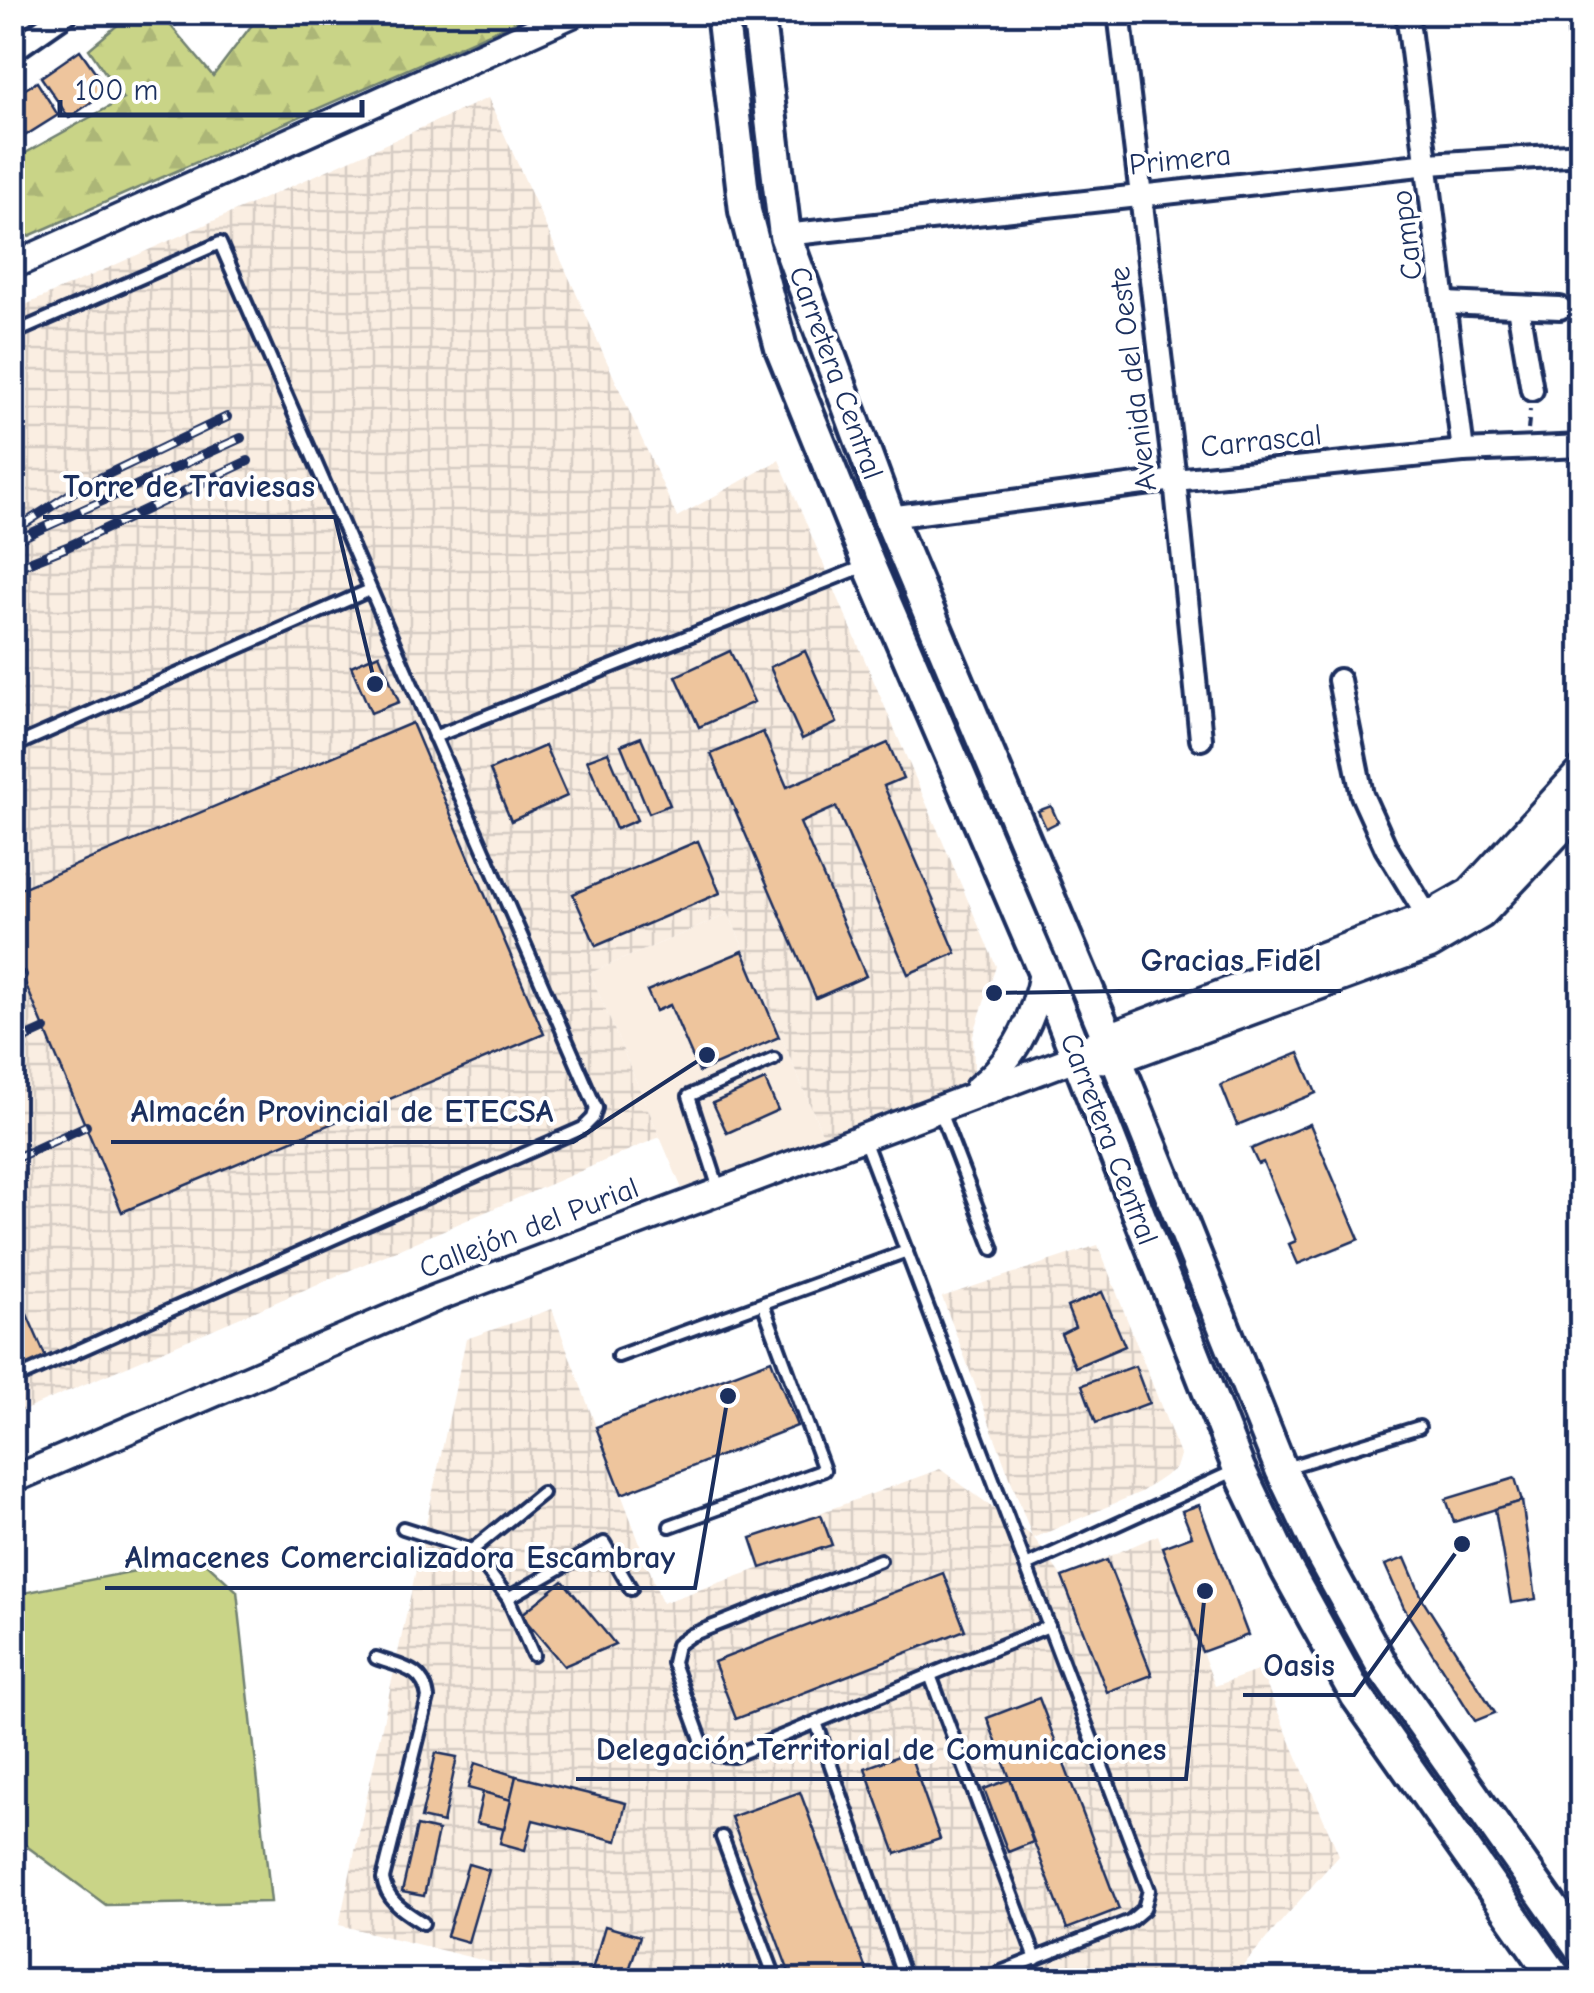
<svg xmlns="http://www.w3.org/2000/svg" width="1594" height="1993" font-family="'Comic Neue',sans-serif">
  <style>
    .built { fill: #faeee2 }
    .industrial { fill: url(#industrial-grid) }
    .forest { fill: url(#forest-firs); stroke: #728272; stroke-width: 2.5 }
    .green { fill: #c9d487; stroke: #728272; stroke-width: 2.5 }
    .building { fill: #eec59d; stroke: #1b2f5e; stroke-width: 2.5 }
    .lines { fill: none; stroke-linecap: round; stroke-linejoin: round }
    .service-casing { stroke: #1b2f5e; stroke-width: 18 }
    .minor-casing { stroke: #1b2f5e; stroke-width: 28 }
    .tertiary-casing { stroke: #1b2f5e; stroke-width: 32 }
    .secondary-casing { stroke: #1b2f5e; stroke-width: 35 }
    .primary-casing { stroke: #1b2f5e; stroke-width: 38 }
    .path { stroke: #1b2f5e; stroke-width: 4; stroke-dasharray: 10 8; stroke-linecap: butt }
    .service { stroke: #fff; stroke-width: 10 }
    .minor { stroke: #fff; stroke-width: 20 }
    .tertiary { stroke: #fff; stroke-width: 25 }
    .secondary { stroke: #fff; stroke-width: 28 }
    .primary { stroke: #fff; stroke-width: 30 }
    .rail-casing { stroke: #1b2f5e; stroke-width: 10 }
    .rail { stroke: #fff; stroke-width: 6; stroke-dasharray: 19; stroke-linecap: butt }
    .labels { text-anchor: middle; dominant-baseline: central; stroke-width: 8; stroke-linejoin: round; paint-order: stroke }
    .street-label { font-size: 30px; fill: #1b2f5e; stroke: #fff }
    .leader { fill: none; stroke: #1b2f5e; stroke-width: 4 }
    .callout-dot { fill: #1b2f5e; stroke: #fff; stroke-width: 4 }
    .callout-label { font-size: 32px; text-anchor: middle; font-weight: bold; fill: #1b2f5e; stroke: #fff; stroke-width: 8; stroke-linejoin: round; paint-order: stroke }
  </style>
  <defs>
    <pattern id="industrial-grid" width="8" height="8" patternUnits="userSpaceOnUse" patternTransform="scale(2.5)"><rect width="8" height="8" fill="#faeee2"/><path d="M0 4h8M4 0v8" fill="none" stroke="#d6ccc4"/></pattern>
    <pattern id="forest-firs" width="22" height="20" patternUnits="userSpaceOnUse" patternTransform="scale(2.5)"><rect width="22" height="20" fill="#c9d487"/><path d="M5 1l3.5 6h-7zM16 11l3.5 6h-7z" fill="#acb677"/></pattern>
  </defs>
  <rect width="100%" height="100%" fill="#fff"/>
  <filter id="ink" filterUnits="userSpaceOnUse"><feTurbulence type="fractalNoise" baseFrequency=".01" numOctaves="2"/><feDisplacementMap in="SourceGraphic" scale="20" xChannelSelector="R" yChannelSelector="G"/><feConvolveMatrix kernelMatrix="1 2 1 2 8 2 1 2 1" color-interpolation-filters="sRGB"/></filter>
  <g filter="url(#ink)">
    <polygon class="built" points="729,914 825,1140 683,1191 590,973"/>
    <g class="industrial">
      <polygon points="488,98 677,517 779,460 996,966 973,1036 974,1070 962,1087 825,1140 729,914 590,973 660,1137 13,1415 12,311"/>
      <polygon points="1098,1245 1180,1455 1176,1468 1141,1492 1034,1538 1062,1577 1158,1535 1215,1686 1260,1670 1339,1855 1234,1976 1224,1980 535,1980 526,1971 339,1925 466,1339 552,1309 662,1603 761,1568 751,1538 940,1469 1032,1536 942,1297"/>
    </g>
    <polygon class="forest" points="133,12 160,13 213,76 261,13 535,13 13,243 13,160 123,99 89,49"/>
    <polygon class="green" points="201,1558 237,1591 271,1902 106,1905 13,1836 13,1595"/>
    <g class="building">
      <polygon points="167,12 194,12 176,25"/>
      <polygon points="80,50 108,90 69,118 41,77"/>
      <polygon points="37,82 58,115 15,142 12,97"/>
      <polygon points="730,651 754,702 699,727 676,676"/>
      <polygon points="805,651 837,723 802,739 770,667"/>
      <polygon points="379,654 399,702 371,713 351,666"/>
      <polygon points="412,723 544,1034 122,1212 12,952 12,892"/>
      <polygon points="763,732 787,787 888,743 903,778 884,786 956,953 908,974 836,807 800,823 866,976 816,998 711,754"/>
      <polygon points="641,737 670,805 649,813 621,745"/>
      <polygon points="545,746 567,796 511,821 490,770"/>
      <polygon points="608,752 637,820 616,829 587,760"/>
      <polygon points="1051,806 1058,822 1046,828 1038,811"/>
      <polygon points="698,841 720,893 596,946 573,894"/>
      <polygon points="743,951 779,1037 699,1072 670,1005 656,1011 647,991"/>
      <polygon points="1299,1053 1316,1093 1237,1125 1221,1085"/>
      <polygon points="765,1080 778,1110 727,1133 713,1103"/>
      <polygon points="1310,1124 1359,1239 1298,1264 1289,1244 1296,1241 1263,1162 1258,1164 1251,1149"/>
      <polygon points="12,1280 47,1360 12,1375"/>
      <polygon points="1102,1292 1125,1346 1075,1367 1061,1334 1075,1327 1067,1307"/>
      <polygon points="771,1360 797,1426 622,1494 596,1427"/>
      <polygon points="1135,1366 1149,1403 1096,1423 1082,1385"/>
      <polygon points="1515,1478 1522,1501 1454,1522 1446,1499"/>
      <polygon points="1522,1501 1536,1599 1511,1603 1495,1509"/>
      <polygon points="1199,1505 1248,1635 1202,1652 1162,1547 1192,1536 1182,1511"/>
      <polygon points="821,1515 832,1545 761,1568 751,1538"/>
      <polygon points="1405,1558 1423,1600 1495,1713 1475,1721 1404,1608 1385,1565"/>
      <polygon points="1107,1560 1152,1675 1107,1692 1062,1577"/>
      <polygon points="943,1573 965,1630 736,1719 714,1662"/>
      <polygon points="563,1581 615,1644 564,1666 521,1615"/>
      <polygon points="1039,1698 1119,1909 1067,1929 987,1718"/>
      <polygon points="909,1752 940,1839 896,1854 865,1768"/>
      <polygon points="436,1753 457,1757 443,1823 421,1818"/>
      <polygon points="475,1763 516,1776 511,1800 468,1788"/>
      <polygon points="516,1776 626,1803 617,1841 533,1820 525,1850 500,1843"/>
      <polygon points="1010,1779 1033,1842 1008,1852 984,1789"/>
      <polygon points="483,1792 511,1800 504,1829 476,1823"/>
      <polygon points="800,1792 870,1980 792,1980 731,1817"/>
      <polygon points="417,1826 438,1831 424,1896 402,1892"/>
      <polygon points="468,1864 489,1870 468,1942 447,1936"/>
      <polygon points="605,1926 640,1936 626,1980 589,1980"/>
    </g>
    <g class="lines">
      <defs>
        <g id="service">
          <polyline points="12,334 220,243 596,1108 593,1118 583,1128 12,1380"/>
          <polyline points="434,737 865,566"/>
          <polyline points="12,747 370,590"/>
          <polyline points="939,1109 993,1249"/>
          <polyline points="863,1137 1149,1890 1144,1909 1130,1921 981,1980"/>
          <polyline points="719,1189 689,1096 774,1059"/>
          <polyline points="618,1356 907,1251"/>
          <polyline points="1282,1469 1419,1427"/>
          <polyline points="670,1526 824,1470 763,1304"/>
          <polyline points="403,1528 472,1550 508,1598 533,1655"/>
          <polyline points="472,1550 542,1493"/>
          <polyline points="880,1560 691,1635 677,1645 673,1663 703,1745 716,1755 734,1756 1049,1626"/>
          <polyline points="1026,1566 1234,1471"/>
          <polyline points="508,1598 604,1543 631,1589"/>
          <path d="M376 1658C401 1667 424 1668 428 1698L383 1879C387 1902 404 1911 423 1923"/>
          <polyline points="930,1675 1036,1959"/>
          <polyline points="816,1722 905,1980"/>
          <polyline points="722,1837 776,1980"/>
        </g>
        <g id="minor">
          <polyline points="1119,12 1175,480 1201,739"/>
          <polyline points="1407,12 1463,451"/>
          <polyline points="1578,12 1582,48"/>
          <polyline points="12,51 68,12"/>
          <polyline points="785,235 1429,164 1582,154"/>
          <polyline points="1445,303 1560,308"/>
          <polyline points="1518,307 1532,390"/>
          <polyline points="889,517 1175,480 1463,451 1582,446"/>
          <polyline points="1339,680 1362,795 1386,848 1428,917"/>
        </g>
        <g id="tertiary">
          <polyline points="12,266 577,12"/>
          <path d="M978 1088C1016 1058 1035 1018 1043 970"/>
          <polyline points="12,1480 436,1298 1077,1057"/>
        </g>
        <polyline id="secondary" points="1582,771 1470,893 1428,917 1108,1038 1077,1057 1116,1059 1430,944 1481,914 1582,806"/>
        <g id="primary">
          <polyline points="722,12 745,211 781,348 869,565 1043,970 1239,1469 1286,1568 1356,1695 1557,1980"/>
          <polyline points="758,12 785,235 889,517 1108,1038 1281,1469 1322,1556 1384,1669 1582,1950"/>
        </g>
      </defs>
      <use href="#service" class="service-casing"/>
      <use href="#minor" class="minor-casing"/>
      <use href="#tertiary" class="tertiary-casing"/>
      <use href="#secondary" class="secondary-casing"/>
      <use href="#primary" class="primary-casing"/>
      <polyline class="path" points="1528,430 1530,410"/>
      <use href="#service" class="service"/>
      <use href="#minor" class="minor"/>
      <use href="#tertiary" class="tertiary"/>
      <use href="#secondary" class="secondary"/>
      <use href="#primary" class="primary"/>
      <defs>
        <g id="rail">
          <polyline points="21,526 81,487 227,417"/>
          <polyline points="12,542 241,438"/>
          <polyline points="12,569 67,547 248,461"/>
          <polyline points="12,980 23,975"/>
          <polyline points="12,1044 45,1029"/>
          <polyline points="12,1160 86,1126"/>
        </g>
      </defs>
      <use href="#rail" class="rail-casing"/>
      <use href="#rail" class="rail"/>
    </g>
  </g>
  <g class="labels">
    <g class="street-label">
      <text transform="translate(1180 160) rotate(-6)">Primera</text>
      <text transform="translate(1407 235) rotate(-97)">Campo</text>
      <text transform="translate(836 373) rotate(70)">Carretera Central</text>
      <text transform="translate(1133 379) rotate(-97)">Avenida del Oeste</text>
      <text transform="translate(1261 441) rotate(-6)">Carrascal</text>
      <text transform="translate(1109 1139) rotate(69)">Carretera Central</text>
      <text transform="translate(529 1228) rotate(-21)">Callejón del Purial</text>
    </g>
  </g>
  <path class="leader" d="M375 684L335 517H43M994 993L1120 991H1341M707 1055L573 1142H111M728 1396L695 1588H105M1462 1544L1354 1695H1243M1205 1591L1186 1779H576"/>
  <g class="callout-dot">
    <circle cx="375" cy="684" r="10"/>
    <circle cx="994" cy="993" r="10"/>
    <circle cx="707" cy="1055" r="10"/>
    <circle cx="728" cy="1396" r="10"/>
    <circle cx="1462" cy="1544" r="10"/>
    <circle cx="1205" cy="1591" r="10"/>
  </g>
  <g class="callout-label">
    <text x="189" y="497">Torre de Traviesas</text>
    <text x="1231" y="971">Gracias Fidel</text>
    <text x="342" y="1122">Almacén Provincial de ETECSA</text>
    <text x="400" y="1568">Almacenes Comercializadora Escambray</text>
    <text x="1299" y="1676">Oasis</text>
    <text x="881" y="1760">Delegación Territorial de Comunicaciones</text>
  </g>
  <rect width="1594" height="1993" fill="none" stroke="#fff" stroke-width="50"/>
  <rect x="25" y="25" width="1544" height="1943" fill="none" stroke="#1b2f5e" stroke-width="4" filter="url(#ink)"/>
  <path d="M60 100v15h302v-15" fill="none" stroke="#1b2f5e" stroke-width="5"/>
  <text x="75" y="100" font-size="30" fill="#1b2f5e" stroke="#ffffff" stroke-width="8" paint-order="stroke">100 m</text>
</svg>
